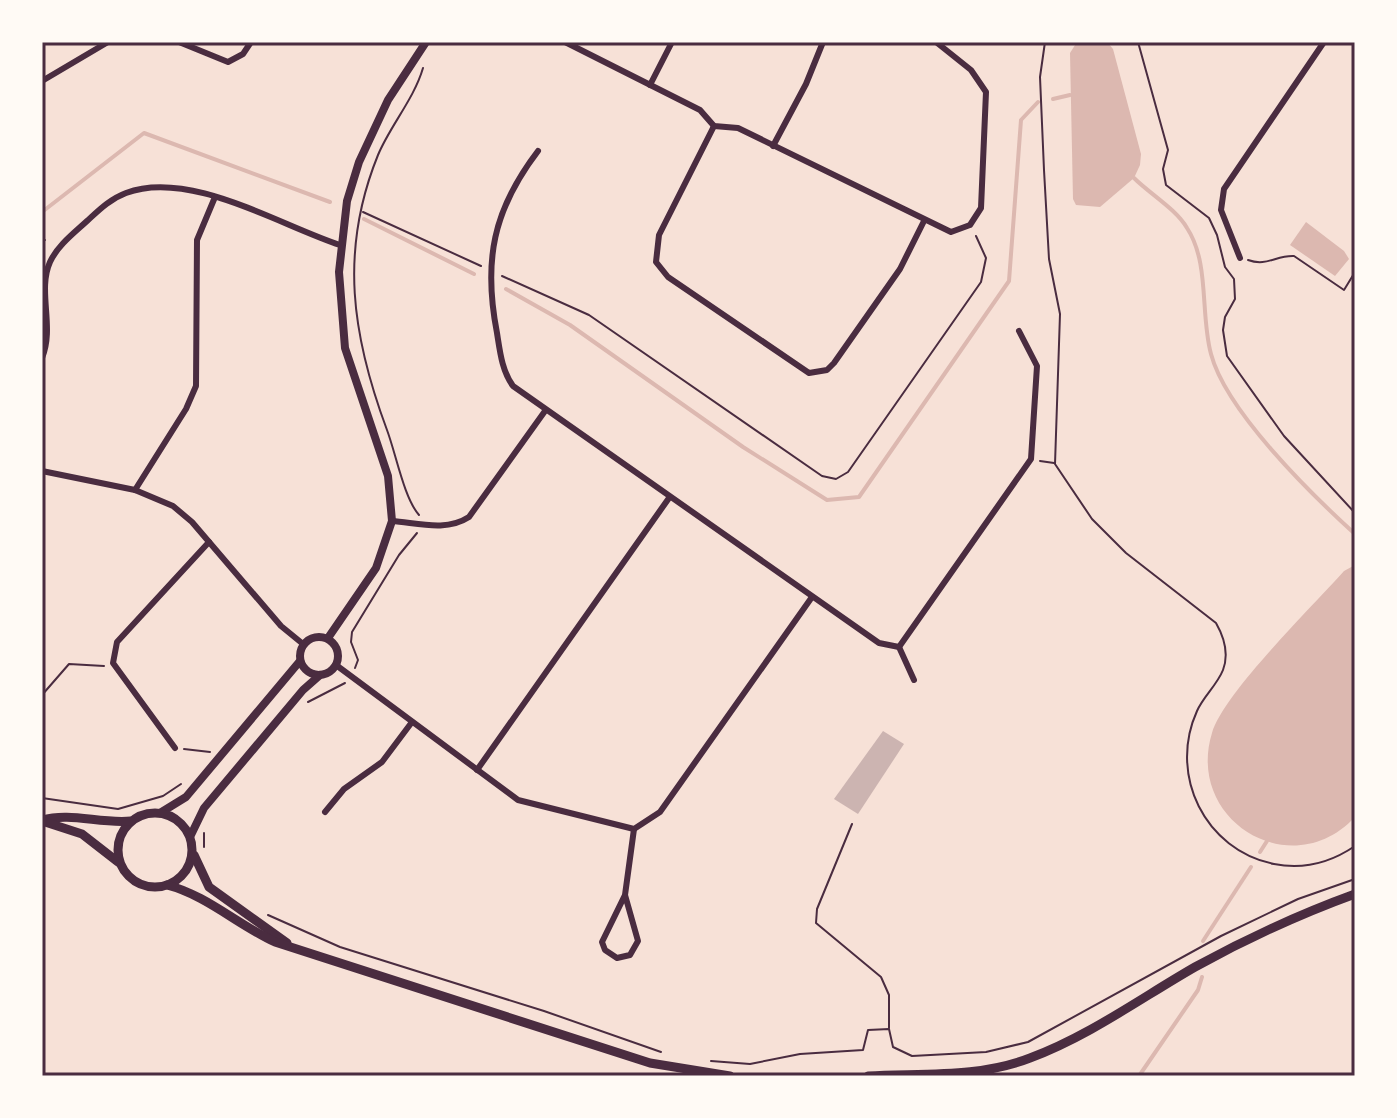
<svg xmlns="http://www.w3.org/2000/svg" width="1397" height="1118" font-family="'Noto Serif',serif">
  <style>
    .water { fill: #dcb8b0 }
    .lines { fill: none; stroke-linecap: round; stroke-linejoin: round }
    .stream { stroke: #dcb8b0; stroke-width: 4 }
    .building { fill: #ccb4b1 }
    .path { stroke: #4a2c40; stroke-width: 2 }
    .minor { stroke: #4a2c40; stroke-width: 6 }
    .tertiary { stroke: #4a2c40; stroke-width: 8 }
    .secondary { stroke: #4a2c40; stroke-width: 9 }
    .neatline { fill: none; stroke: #4a2c40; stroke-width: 3 }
  </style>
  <rect width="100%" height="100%" fill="#f7e1d7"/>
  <g class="water">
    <polygon points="1077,42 1107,42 1113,49 1141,154 1140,165 1134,178 1100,207 1076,205 1073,199 1070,53"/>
    <polygon points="1306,222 1344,251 1349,259 1335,276 1290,245"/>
    <path d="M1355 565V817C1292 885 1185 821 1212 733 1223 694 1313 606 1344 571Z"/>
  </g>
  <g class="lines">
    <g class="stream">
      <polyline points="1053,99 1070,95"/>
      <path d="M1134 178C1150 194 1176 209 1187 228 1210 263 1200 314 1211 354 1226 411 1311 494 1355 534"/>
      <polyline points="42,212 144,133 330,202"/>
      <polyline points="364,219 474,274"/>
      <polyline points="506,289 570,325 743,447 827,500 859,497 1009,281 1021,120 1038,102"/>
      <polyline points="1260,852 1267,841"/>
      <polyline points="1203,941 1251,867"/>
      <polyline points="1139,1076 1198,990 1202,977"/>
    </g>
  </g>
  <polygon class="building" points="883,731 904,744 858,814 834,799"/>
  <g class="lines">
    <g class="path">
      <path d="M1045 42 1040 77 1044 170 1049 259 1060 314 1055 464 1092 519 1126 553 1216 623C1224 637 1229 654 1223 670 1217 685 1203 697 1197 711 1168 775 1205 850 1274 864 1304 870 1330 863 1355 846"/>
      <polyline points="1138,42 1168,150 1163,169 1166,185 1209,218 1217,235 1225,267 1234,279 1235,299 1225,317 1223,330 1227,356 1284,436 1355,513"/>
      <polyline points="363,212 481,266"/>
      <polyline points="42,242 45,240"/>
      <path d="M1248 260C1267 267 1276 255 1294 256L1344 290 1355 272"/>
      <polyline points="502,276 589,315 822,476 836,479 848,472 981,282 986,258 976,236"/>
      <polyline points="1040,461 1054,463"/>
      <path d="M419 515C404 498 396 454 387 430 352 336 339 251 378 155 390 126 414 99 423 68"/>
      <polyline points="355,668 358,660 351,642 352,632 399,555 417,533"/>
      <polyline points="42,695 69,664 104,666"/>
      <polyline points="308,702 345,683"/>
      <polyline points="184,749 210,752"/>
      <polyline points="42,798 118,809 163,796 181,784"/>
      <polyline points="852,824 817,909 816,923 881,977 889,995 889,1028"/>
      <polyline points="204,847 204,833"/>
      <polyline points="268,915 340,947 544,1011 661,1052"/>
      <polyline points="711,1061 750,1064 800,1054 863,1050 868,1030 889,1029 893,1047 912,1056 986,1052 1028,1042 1221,936 1298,899 1355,879"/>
    </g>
    <g class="minor">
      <polyline points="179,42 228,62 243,54 251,42"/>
      <polyline points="565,42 700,110 714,126 738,128 951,232 970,225 981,208 986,92 971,70 936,42"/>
      <polyline points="42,81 108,42"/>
      <polyline points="650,85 672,42"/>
      <polyline points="714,126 659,235 656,262 668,277 809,373 827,370 834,363 900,269 924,221"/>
      <polyline points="773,146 806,84 823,42"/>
      <path d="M538 151C493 210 483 261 497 333 500 352 502 371 513 386L879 643 899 647"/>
      <polyline points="1240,258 1221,210 1224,189 1324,42"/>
      <path d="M42 358C55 327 37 291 50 262 58 245 74 233 87 221 99 210 110 199 126 193 189 169 279 225 340 245"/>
      <polyline points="42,471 135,490 173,506 192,522 281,626 303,644"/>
      <polyline points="135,490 186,409 196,386 197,240 215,197"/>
      <path d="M392 521C418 523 446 532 469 517L545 411"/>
      <polyline points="899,647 1031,459 1037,366 1019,331"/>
      <polyline points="899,647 914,680"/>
      <polyline points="336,665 518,800 634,829 660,812 812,597"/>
      <polyline points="175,748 113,663 117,642 209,542"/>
      <polyline points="477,770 669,498"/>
      <polyline points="325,812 344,789 382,762 412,722"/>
      <polyline points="625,895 638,941 630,955 617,958 605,950 602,942 625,895 634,829"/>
    </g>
    <g class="tertiary">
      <circle cx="319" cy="656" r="19"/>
      <polyline points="328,638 376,568 392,521 388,476 345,348 339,272 347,201 359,162 388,100 426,42"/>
      <polyline points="160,813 186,797 300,661"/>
      <polyline points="190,837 204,808 303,690 320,675"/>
    </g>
    <g class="secondary">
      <circle cx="155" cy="850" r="37"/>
      <path d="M42 820C71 812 100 824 131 821"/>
      <polyline points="42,821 82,834 118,862"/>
      <polyline points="194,855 209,887 287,943"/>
      <path d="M167 885C206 895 238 925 275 942L650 1063 730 1076"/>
      <path d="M868 1076C922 1073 979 1078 1030 1058 1089 1036 1141 998 1195 967 1246 939 1300 914 1355 894"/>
    </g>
  </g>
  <rect width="1397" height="1118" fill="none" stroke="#fffaf5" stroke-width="88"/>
  <rect x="44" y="44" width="1309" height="1030" class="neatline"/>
</svg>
